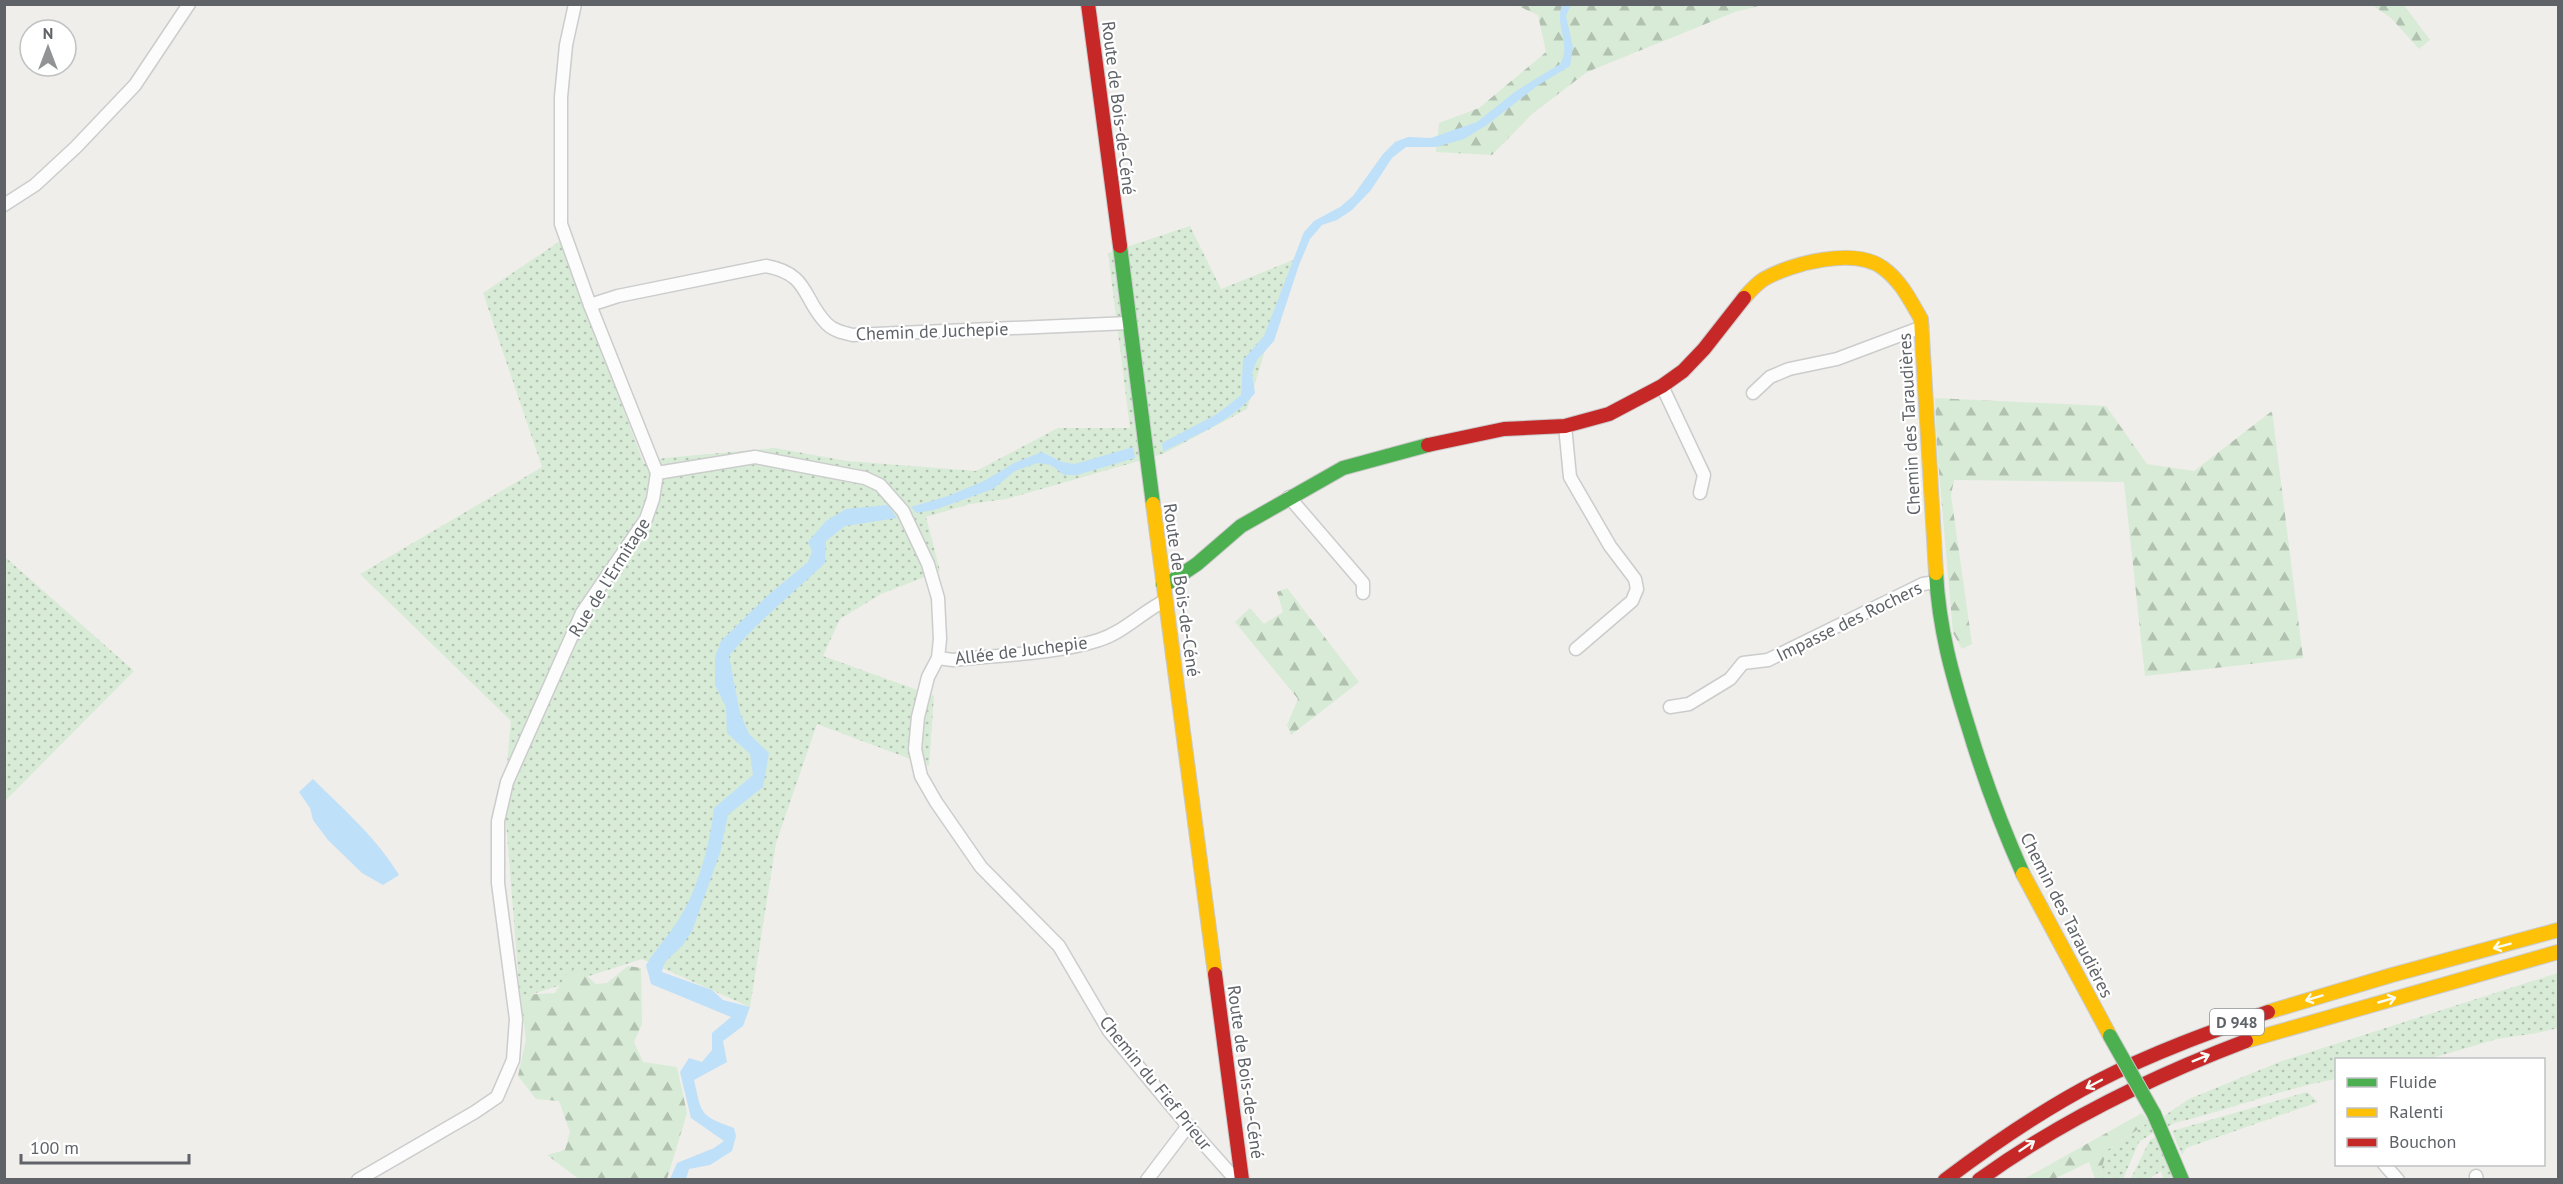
<svg xmlns="http://www.w3.org/2000/svg" width="2563" height="1184" font-family="'PT Sans',sans-serif">
  <style>
    .grass { fill: url(#grass-dots) }
    .forest { fill: url(#forest-firs) }
    .water { fill: #bfe0f9 }
    .lines { fill: none; stroke-linecap: round; stroke-linejoin: round }
    .street-casing { stroke: #cbcccc; stroke-width: 15 }
    .fast-casing { stroke: #cacacb; stroke-width: 16 }
    .slow-casing { stroke: #cacacb; stroke-width: 16 }
    .jam-casing { stroke: #cacacb; stroke-width: 16 }
    .street { stroke: #fdfcfc; stroke-width: 12 }
    .fast { stroke: #4caf50; stroke-width: 14 }
    .slow { stroke: #ffc107; stroke-width: 14 }
    .jam { stroke: #c62828; stroke-width: 14 }
    .fast-bridge-casing { stroke: #cacacb; stroke-width: 16; stroke-linecap: butt }
    .fast-bridge { stroke: #4caf50; stroke-width: 14 }
    .oneway { stroke: #f6fbf6 }
    .labels { text-anchor: middle; dominant-baseline: central; stroke-width: 4.5; stroke-linejoin: round; paint-order: stroke }
    .shield { fill: #fff; stroke: #8f9295; stroke-width: 1.5 }
    .shield-label { font-size: 16px; font-weight: bold; fill: #5f6368 }
    .street-label { font-size: 18px; fill: #5f6368; stroke: #fff }
  </style>
  <defs>
    <pattern id="grass-dots" width="8" height="8" patternUnits="userSpaceOnUse" patternTransform="scale(1.5)"><rect width="8" height="8" fill="#d8ebd6"/><path d="M2 2h.1M6 6h.1" fill="none" stroke="#b2c2b1" stroke-width="1.8" stroke-linecap="round"/></pattern>
    <pattern id="forest-firs" width="22" height="20" patternUnits="userSpaceOnUse" patternTransform="scale(1.5)"><rect width="22" height="20" fill="#d8ebd6"/><path d="M5 1l3.5 6h-7zM16 11l3.5 6h-7z" fill="#b2c2b1"/></pattern>
  </defs>
  <rect width="100%" height="100%" fill="#efeeea"/>
  <g class="grass">
    <polygon points="1190,226 1221,289 1293,260 1247,409 1163,454 1006,499 970,504 926,517 940,571 881,594 840,619 823,656 934,696 929,766 817,724 776,843 750,1007 642,959 520,998 504,796 511,721 360,574 542,467 483,293 560,241 644,464 664,458 775,448 847,461 976,471 1058,428 1130,428 1108,253"/>
    <polygon points="5,557 134,671 5,801"/>
    <path d="M2558 973V1028L2537 1033 2497 1039 2429 1059 2336 1060V1079C2281 1089 2229 1110 2174 1123L2167 1127 2164 1116 2189 1099 2282 1061Z"/>
    <polygon points="2307,1092 2318,1102 2186,1148 2182,1155 2172,1131"/>
    <polygon points="2149,1122 2157,1130 2139,1142 2123,1179 2103,1179 2100,1174 2107,1150"/>
    <polygon points="2159,1135 2175,1179 2164,1179 2161,1171 2149,1179 2130,1180 2150,1140"/>
  </g>
  <g class="forest">
    <polygon points="1516,5 1762,5 1735,12 1587,72 1532,114 1492,155 1436,152 1439,123 1479,108 1546,52 1538,15"/>
    <polygon points="2372,5 2404,5 2430,40 2419,49 2391,18"/>
    <polygon points="1935,398 2106,406 2147,464 2194,471 2272,411 2303,658 2145,676 2124,482 1954,480 1951,495 1972,644 1962,649 1953,633 1937,449"/>
    <polygon points="1287,588 1359,682 1291,735 1287,725 1298,699 1235,622 1250,608 1264,624 1283,612 1277,592"/>
    <polygon points="628,966 641,968 642,1024 634,1042 643,1062 677,1067 687,1113 667,1179 579,1179 547,1155 565,1150 570,1132 559,1101 536,1099 518,1076 526,1040 520,995 555,993 567,973 577,967 596,984 607,983"/>
    <polygon points="2142,1113 2149,1122 2107,1150 2100,1174 2103,1179 2095,1179 2089,1162 2054,1179 2022,1180"/>
  </g>
  <g class="water">
    <path d="M1562 5H1571L1566 16 1573 47 1570 66 1537 86 1487 125 1464 139 1436 147H1406L1392 158 1371 190 1352 210 1337 220 1322 225 1310 239 1299 265 1274 341 1257 360 1252 373 1255 393C1232 422 1195 435 1163 452L1162 443 1217 414 1241 395 1243 360 1264 336 1304 232 1314 221 1340 207 1353 196 1383 154 1395 142 1408 137 1431 138 1477 122 1516 91 1560 64C1572 44 1554 27 1562 5Z"/>
    <polygon points="1133,447 1135,458 1077,475 1064,475 1051,465 1037,463 1015,471 993,489 934,510 916,513 911,507 948,496 984,481 1014,463 1042,452 1062,462 1075,464"/>
    <path d="M888 505 897 518 845 526 826 541 825 563C793 594 757 621 729 656L740 713 749 734 769 753 763 787 728 815 720 853 692 931 682 946 664 963 662 972 712 990 723 1000 750 1007 743 1026 723 1041 727 1062 694 1080C702 1115 699 1115 734 1128L736 1136 732 1151 710 1165 689 1169 686 1179H670L677 1163 714 1148 724 1141 691 1118 680 1072 689 1058 702 1062 712 1050V1033L731 1017 651 984 646 965C656 949 669 935 679 919 698 889 710 844 714 808L753 775 750 754 727 733 726 707 715 685V657L721 641 767 596 808 562 812 551 808 542 826 521 846 509Z"/>
    <path d="M313 779C344 810 376 837 399 875L383 885 362 873 328 840 313 820 310 808 299 792Z"/>
  </g>
  <g class="lines">
    <defs>
      <g id="street">
        <polyline points="4,205 35,185 76,147 135,85 189,4"/>
        <path d="M590 305 618 296 766 266C810 274 802 299 827 324 834 331 844 333 853 335L1129 323"/>
        <polyline points="1662,386 1704,475 1700,493"/>
        <polyline points="1753,393 1770,377 1789,369 1837,359 1922,327"/>
        <polyline points="1565,426 1570,477 1610,546 1635,579 1637,589 1632,601 1576,649"/>
        <polyline points="657,473 755,457 865,478 880,485 903,511 928,564 938,598 940,639 938,658 928,677 918,717 915,749 921,776 936,802 981,867 1059,946 1109,1031 1188,1126 1236,1180"/>
        <polyline points="1289,497 1363,583 1363,593"/>
        <path d="M938 658 953 660C998 655 1056 654 1099 640 1124 632 1142 612 1166 600"/>
        <polyline points="1670,707 1689,704 1730,679 1743,663 1768,660 1923,584 1936,582"/>
        <polyline points="2384,1164 2398,1180"/>
        <polyline points="2476,1176 2477,1180"/>
        <polyline points="358,1180 475,1112 497,1097 513,1060 516,1019 498,883 498,821 507,782 582,613 646,519 653,499 657,473 590,305 561,224 561,97 566,45 575,4"/>
        <polyline points="1147,1180 1188,1126"/>
      </g>
      <g id="fast">
        <polyline points="1120,246 1153,504"/>
        <path d="M1936 573C1939 629 1952 675 1969 729 1984 779 2002 827 2023 874"/>
        <polyline points="1163,584 1172,581 1197,564 1241,526 1343,468 1428,445"/>
        <polyline points="2154,1114 2182,1180"/>
      </g>
      <g id="slow">
        <path d="M1744 298C1750 291 1756 284 1764 279 1792 263 1855 247 1883 268 1901 281 1910 300 1921 319L1936 573"/>
        <polyline points="1153,504 1215,974"/>
        <polyline points="2023,874 2110,1036"/>
        <polyline points="2268,1012 2392,975 2558,930"/>
        <polyline points="2246,1041 2558,952"/>
      </g>
      <g id="jam">
        <polyline points="1088,4 1120,246"/>
        <polyline points="1428,445 1504,429 1565,426 1609,414 1662,386 1683,371 1704,349 1744,298"/>
        <polyline points="1215,974 1242,1180"/>
        <path d="M1945 1180C1994 1143 2044 1109 2098 1081 2152 1053 2210 1032 2268 1012"/>
        <path d="M1979 1180C2062 1120 2151 1077 2246 1041"/>
      </g>
    </defs>
    <use href="#street" class="street-casing"/>
    <use href="#fast" class="fast-casing"/>
    <use href="#slow" class="slow-casing"/>
    <use href="#jam" class="jam-casing"/>
    <use href="#street" class="street"/>
    <use href="#fast" class="fast"/>
    <use href="#slow" class="slow"/>
    <use href="#jam" class="jam"/>
    <defs>
      <polyline id="fast-bridge" points="2110,1036 2154,1114"/>
    </defs>
    <use href="#fast-bridge" class="fast-bridge-casing"/>
    <use href="#fast-bridge" class="fast-bridge"/>
  </g>
  <defs><path id="oneway-shaft" d="M-6 0H5M1.5-3L5.5 0L1.5 3" fill="none" stroke-width="1.6" stroke-linecap="round" stroke-linejoin="round" transform="scale(1.5)"/></defs>
  <g class="oneway">
    <use href="#oneway-shaft" transform="translate(2502 946) rotate(165)"/>
    <use href="#oneway-shaft" transform="translate(2314 998) rotate(163)"/>
    <use href="#oneway-shaft" transform="translate(2387 1000) rotate(-16)"/>
    <use href="#oneway-shaft" transform="translate(2201 1058) rotate(-22)"/>
    <use href="#oneway-shaft" transform="translate(2094 1084) rotate(152)"/>
    <use href="#oneway-shaft" transform="translate(2027 1146) rotate(-34)"/>
  </g>
  <g class="labels">
    <rect class="shield" x="2210" y="1009" width="54" height="26" rx="4.5"/>
    <g class="shield-label">
      <text x="2237" y="1022">D 948</text>
    </g>
    <g class="street-label">
      <text transform="translate(1119 108) rotate(83)">Route de Bois-de-Céné</text>
      <text transform="translate(932 331) rotate(-2)">Chemin de Juchepie</text>
      <text transform="translate(1909 424) rotate(-93)">Chemin des Taraudières</text>
      <text transform="translate(609 577) rotate(-58)">Rue de l'Ermitage</text>
      <text transform="translate(1182 590) rotate(82)">Route de Bois-de-Céné</text>
      <text transform="translate(1849 621) rotate(-26)">Impasse des Rochers</text>
      <text transform="translate(1021 650) rotate(-7)">Allée de Juchepie</text>
      <text transform="translate(2067 915) rotate(63)">Chemin des Taraudières</text>
      <text transform="translate(1246 1072) rotate(82)">Route de Bois-de-Céné</text>
      <text transform="translate(1156 1083) rotate(51)">Chemin du Fief Prieur</text>
    </g>
  </g>
  <rect width="2563" height="1184" fill="none" stroke="#5f6368" stroke-width="12"/>
  <rect x="2335" y="1058" width="210" height="108" fill="#ffffff" stroke="#bfc1c3" stroke-width="1.5"/>
  <rect x="2347" y="1078" width="30" height="9" fill="#4caf50" stroke="#bfc1c3" stroke-width="1.5"/>
  <text x="2389" y="1088" font-size="18" fill="#5f6368">Fluide</text>
  <rect x="2347" y="1108" width="30" height="9" fill="#ffc107" stroke="#bfc1c3" stroke-width="1.5"/>
  <text x="2389" y="1118" font-size="18" fill="#5f6368">Ralenti</text>
  <rect x="2347" y="1138" width="30" height="9" fill="#c62828" stroke="#bfc1c3" stroke-width="1.5"/>
  <text x="2389" y="1148" font-size="18" fill="#5f6368">Bouchon</text>
  <g transform="translate(48 48)"><circle r="28" fill="#ffffff" stroke="#bfc1c3" stroke-width="1.5"/>
  <path d="M0-4.5L10 22L0 15L-10 22Z" fill="#919496"/>
  <text y="-9" font-size="16" font-weight="bold" text-anchor="middle" fill="#5f6368">N</text>
  </g>
  <path d="M21 1154v9h168v-9" fill="none" stroke="#5f6368" stroke-width="3"/>
  <text x="30" y="1154" font-size="18" fill="#5f6368" stroke="#ffffff" stroke-width="4.5" paint-order="stroke">100 m</text>
</svg>
